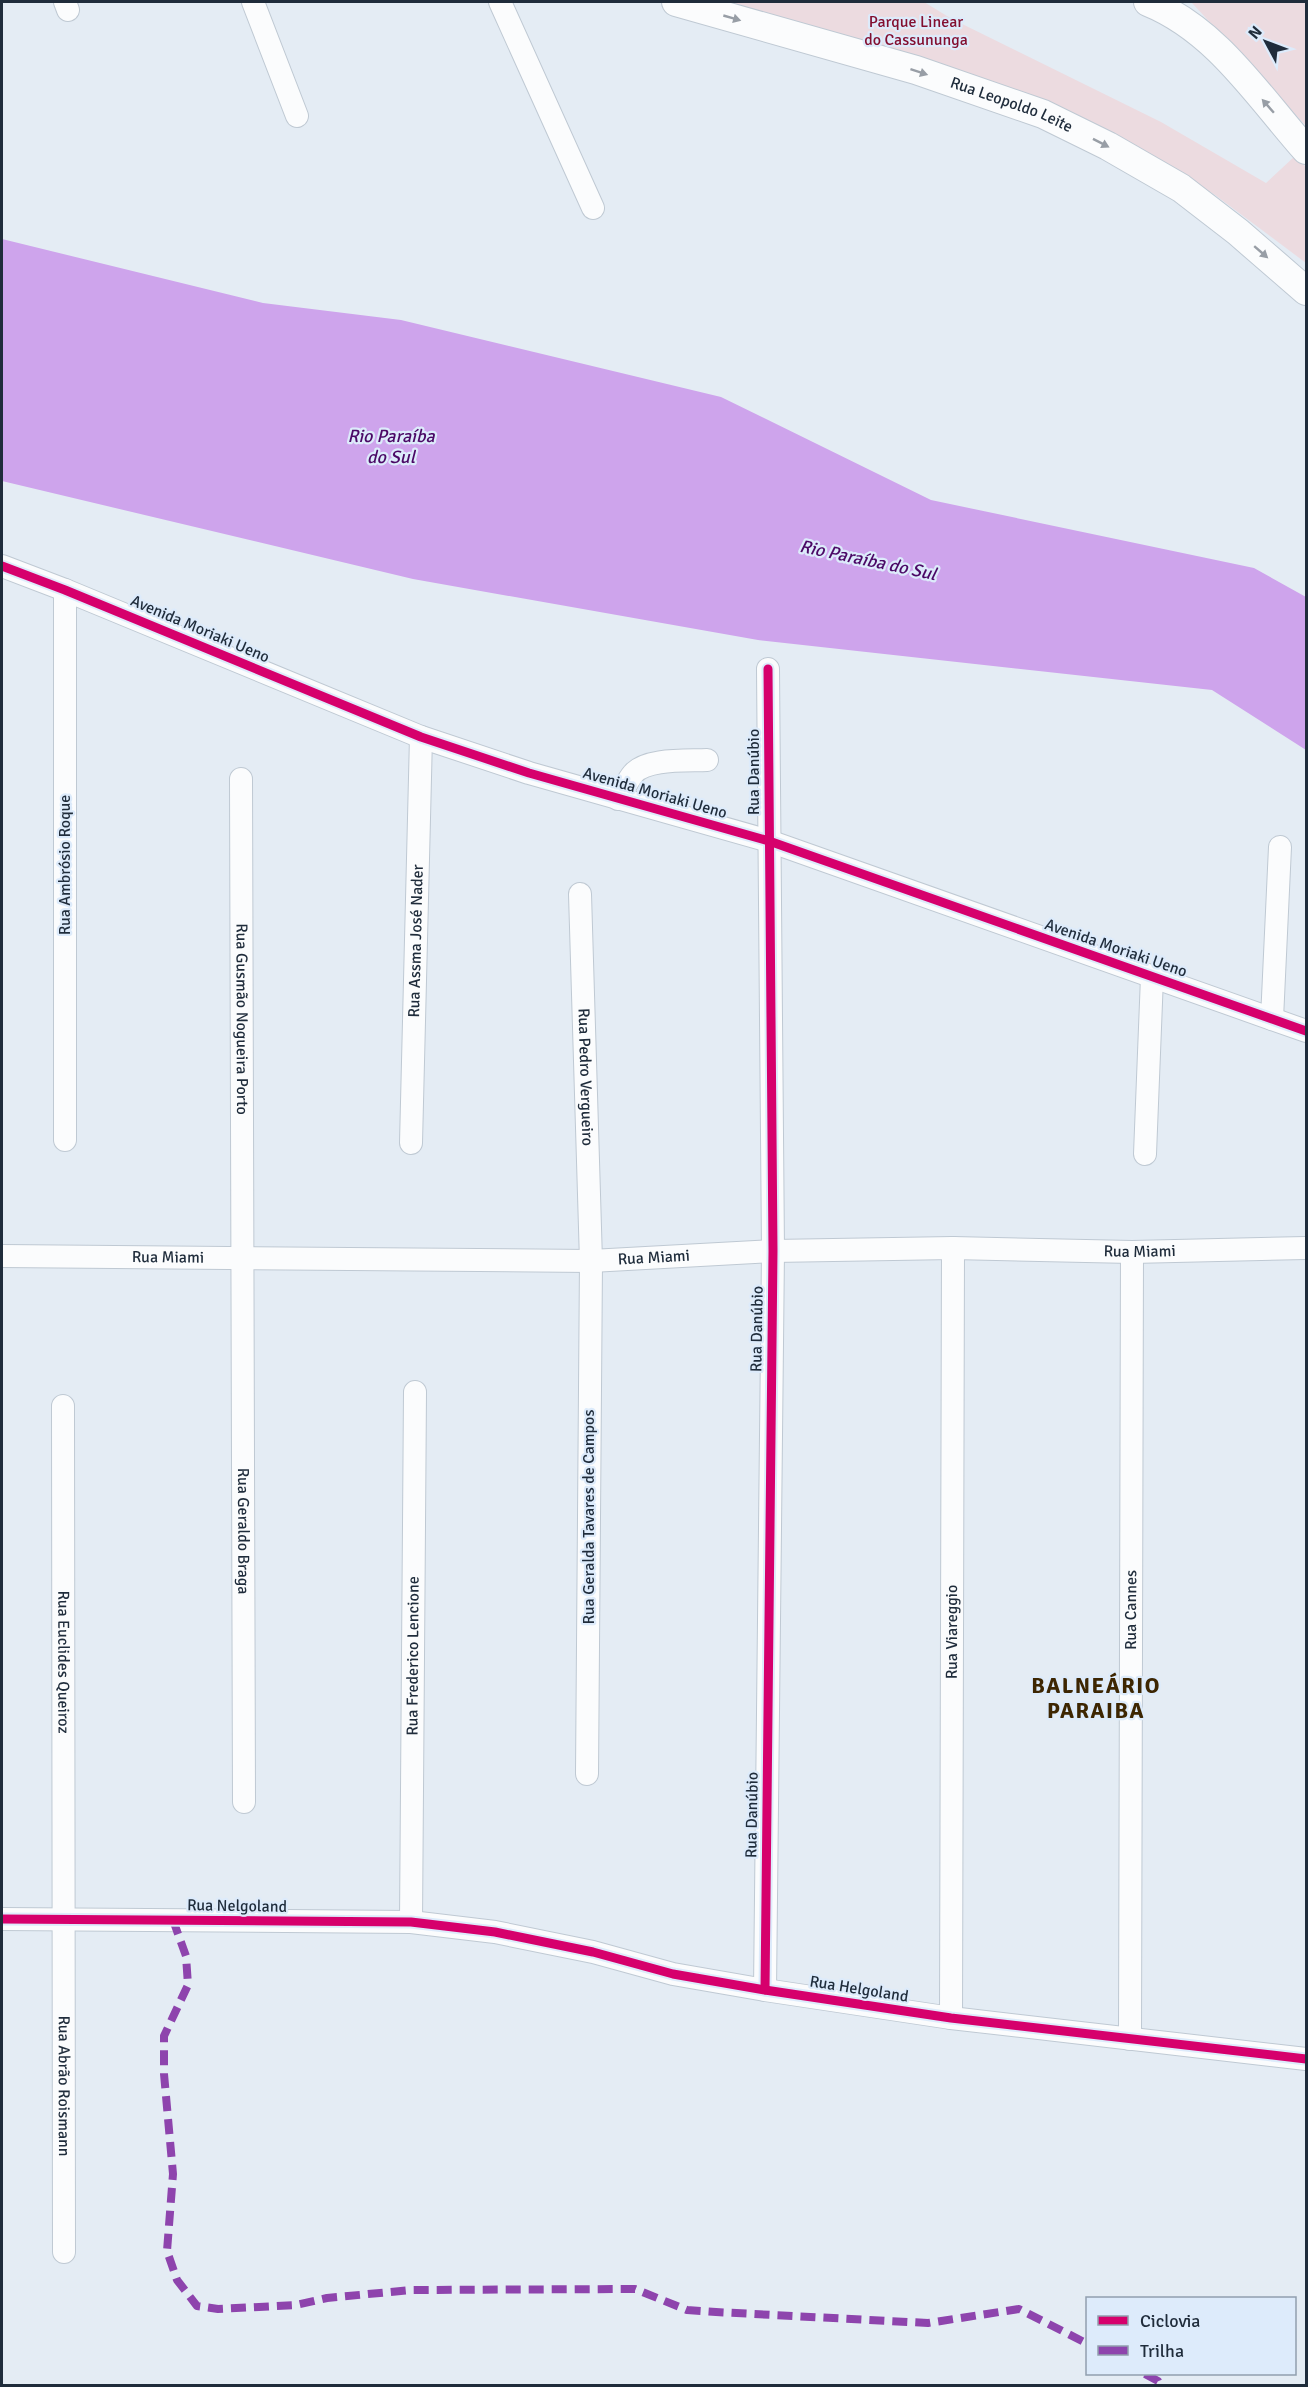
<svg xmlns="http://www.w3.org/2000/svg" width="1308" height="2387" font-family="Signika,sans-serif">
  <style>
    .green { fill: #ecdbe0 }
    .water { fill: #cea4ec }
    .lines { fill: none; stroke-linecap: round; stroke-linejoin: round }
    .minor-casing { stroke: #bfc9d3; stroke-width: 24 }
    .major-casing { stroke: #bfc9d3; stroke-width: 30 }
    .minor { stroke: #fbfcfd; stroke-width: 22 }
    .major { stroke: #fbfcfd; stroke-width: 28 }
    .quiet { stroke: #8e44ad; stroke-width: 8; stroke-dasharray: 15 8; stroke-linecap: butt }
    .cycleway-casing { stroke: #ddebfb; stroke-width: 13 }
    .cycleway { stroke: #d6006c; stroke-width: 9 }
    .oneway { fill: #989ea6 }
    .labels { text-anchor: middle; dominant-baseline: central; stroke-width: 4.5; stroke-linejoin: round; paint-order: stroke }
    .park-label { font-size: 16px; fill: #830f30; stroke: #ddebfb }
    .street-label { font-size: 16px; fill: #1f2c3b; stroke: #ddebfb }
    .water-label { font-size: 18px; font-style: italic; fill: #4b0966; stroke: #ddebfb }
    .district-label { font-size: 22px; font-weight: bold; letter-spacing: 1.5px; fill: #3d2602; stroke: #ddebfb }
  </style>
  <rect width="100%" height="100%" fill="#e4ecf4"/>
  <g class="green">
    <polygon points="714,2 924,2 952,19 1161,122 1266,183 1295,156 1306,167 1306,263 1215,195 1129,142"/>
    <polygon points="1165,2 1306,2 1306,126 1192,3"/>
  </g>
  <polygon class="water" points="2,239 263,303 401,320 721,397 931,500 1254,568 1306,597 1306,750 1212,690 758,640 413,579 2,481"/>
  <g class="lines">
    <defs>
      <g id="minor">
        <polyline points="65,2 68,10"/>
        <polyline points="253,2 297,116"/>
        <polyline points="500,2 593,208"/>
        <polyline points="2,566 65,590 421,737 529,773 769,841 1306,1031"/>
        <polyline points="65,590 65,1140"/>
        <path id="s1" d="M241 779 244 1802"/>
        <path d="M618 799C623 791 627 781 633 774 646 758 687 761 707 760"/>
        <path id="s2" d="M580 894 591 1261 587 1774"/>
        <polyline points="1272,1019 1280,847"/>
        <path id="s3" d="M411 1143 421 737"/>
        <polyline points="1145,1154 1152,977"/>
        <path id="s4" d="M2 1256 591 1261 773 1251 953 1248 1132 1252 1306 1248"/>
        <path id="s5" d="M63 1406 64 2252"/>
        <polyline points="2,1919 411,1922 495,1932 593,1952 673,1974 765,1990 951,2018 1306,2059"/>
        <path id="s6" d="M411 1922 415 1392"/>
        <polyline points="765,1990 773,1251 768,669"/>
        <path id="s7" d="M951 2018 953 1248"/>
        <path id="s8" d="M1130 2039 1132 1252"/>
      </g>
      <g id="major">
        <path id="s9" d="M676 2 916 70 1043 114 1108 146 1181 188 1238 232 1306 291"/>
        <path d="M1148 2C1217 30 1258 96 1306 150"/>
      </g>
    </defs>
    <use href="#minor" class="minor-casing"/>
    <use href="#major" class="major-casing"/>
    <use href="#minor" class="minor"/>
    <use href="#major" class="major"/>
    <g class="quiet">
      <polyline points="173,1920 186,1956 188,1985 164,2036 164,2074 173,2174 167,2251 177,2280 197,2306 218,2309 296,2305 327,2298 411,2290 635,2289 687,2310 716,2312 928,2323 1019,2309 1088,2344"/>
      <polyline points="1145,2374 1158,2381 1160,2386"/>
    </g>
    <defs>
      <g id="cycleway">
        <polyline points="2,566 65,590 421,737 529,773 769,841 1306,1031"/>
        <polyline points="2,1919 411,1922 495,1932 593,1952 673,1974 765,1990 951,2018 1306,2059"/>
        <polyline points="765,1990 773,1251 768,669"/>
      </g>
    </defs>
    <use href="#cycleway" class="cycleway-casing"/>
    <use href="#cycleway" class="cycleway"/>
  </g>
  <defs><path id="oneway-solid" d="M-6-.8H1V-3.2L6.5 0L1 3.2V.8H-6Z" transform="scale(1.5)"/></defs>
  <g class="oneway">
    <use href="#oneway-solid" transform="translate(732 18) rotate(16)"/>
    <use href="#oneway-solid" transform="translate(919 72) rotate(18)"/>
    <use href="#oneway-solid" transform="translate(1268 106) rotate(-131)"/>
    <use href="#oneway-solid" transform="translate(1101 143) rotate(27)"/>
    <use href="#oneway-solid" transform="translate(1261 252) rotate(41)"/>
  </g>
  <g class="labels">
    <g class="park-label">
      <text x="916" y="22">Parque Linear<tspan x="916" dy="18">do Cassununga</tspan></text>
    </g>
    <g class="street-label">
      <text stroke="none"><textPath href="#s9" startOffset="351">Rua Leopoldo Leite</textPath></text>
      <text transform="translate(200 629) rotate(23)">Avenida Moriaki Ueno</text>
      <text transform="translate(754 772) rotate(-90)">Rua Danúbio</text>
      <text transform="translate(655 793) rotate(16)">Avenida Moriaki Ueno</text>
      <text transform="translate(65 865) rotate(-90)">Rua Ambrósio Roque</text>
      <text stroke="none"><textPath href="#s3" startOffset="202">Rua Assma José Nader</textPath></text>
      <text transform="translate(1116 948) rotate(19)">Avenida Moriaki Ueno</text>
      <text stroke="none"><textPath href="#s1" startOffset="240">Rua Gusmão Nogueira Porto</textPath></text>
      <text stroke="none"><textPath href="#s2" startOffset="183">Rua Pedro Vergueiro</textPath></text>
      <text stroke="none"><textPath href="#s4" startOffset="1138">Rua Miami</textPath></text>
      <text stroke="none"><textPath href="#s4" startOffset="652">Rua Miami</textPath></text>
      <text stroke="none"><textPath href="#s4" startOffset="166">Rua Miami</textPath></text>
      <text transform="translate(757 1329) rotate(-89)">Rua Danúbio</text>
      <text transform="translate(589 1517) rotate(-90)">Rua Geralda Tavares de Campos</text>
      <text stroke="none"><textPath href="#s1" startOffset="752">Rua Geraldo Braga</textPath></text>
      <text stroke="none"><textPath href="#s8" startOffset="429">Rua Cannes</textPath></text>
      <text stroke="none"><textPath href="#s7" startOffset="386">Rua Viareggio</textPath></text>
      <text stroke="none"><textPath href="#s6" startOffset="266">Rua Frederico Lencione</textPath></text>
      <text stroke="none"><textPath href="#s5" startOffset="256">Rua Euclides Queiroz</textPath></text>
      <text transform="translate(752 1815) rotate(-89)">Rua Danúbio</text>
      <text transform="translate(237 1906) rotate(1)">Rua Nelgoland</text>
      <text transform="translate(859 1989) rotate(9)">Rua Helgoland</text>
      <text stroke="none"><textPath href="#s5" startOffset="680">Rua Abrão Roismann</textPath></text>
    </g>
    <g class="water-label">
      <text x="391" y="436">Rio Paraíba<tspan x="391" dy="21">do Sul</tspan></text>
      <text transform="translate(868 560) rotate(12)">Rio Paraíba do Sul</text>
    </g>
    <g class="district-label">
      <text x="1096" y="1685">BALNEÁRIO<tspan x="1096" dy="25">PARAIBA</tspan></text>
    </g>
  </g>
  <rect width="1308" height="2387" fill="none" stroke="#1f2c3b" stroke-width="6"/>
  <rect x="1086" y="2297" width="210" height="78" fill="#ddebfb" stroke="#919fae" stroke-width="1.5"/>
  <rect x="1098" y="2316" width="30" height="9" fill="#d6006c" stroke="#919fae" stroke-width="1.5"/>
  <text x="1140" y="2327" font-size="18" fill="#1f2c3b">Ciclovia</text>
  <rect x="1098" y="2346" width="30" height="9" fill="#8e44ad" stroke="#919fae" stroke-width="1.5"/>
  <text x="1140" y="2357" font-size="18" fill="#1f2c3b">Trilha</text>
  <g transform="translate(1266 42) rotate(311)" stroke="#ddebfb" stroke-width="4.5" paint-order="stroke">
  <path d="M0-4.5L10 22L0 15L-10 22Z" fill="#1f2c3b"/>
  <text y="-9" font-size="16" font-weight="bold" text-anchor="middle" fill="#1f2c3b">N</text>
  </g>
</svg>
